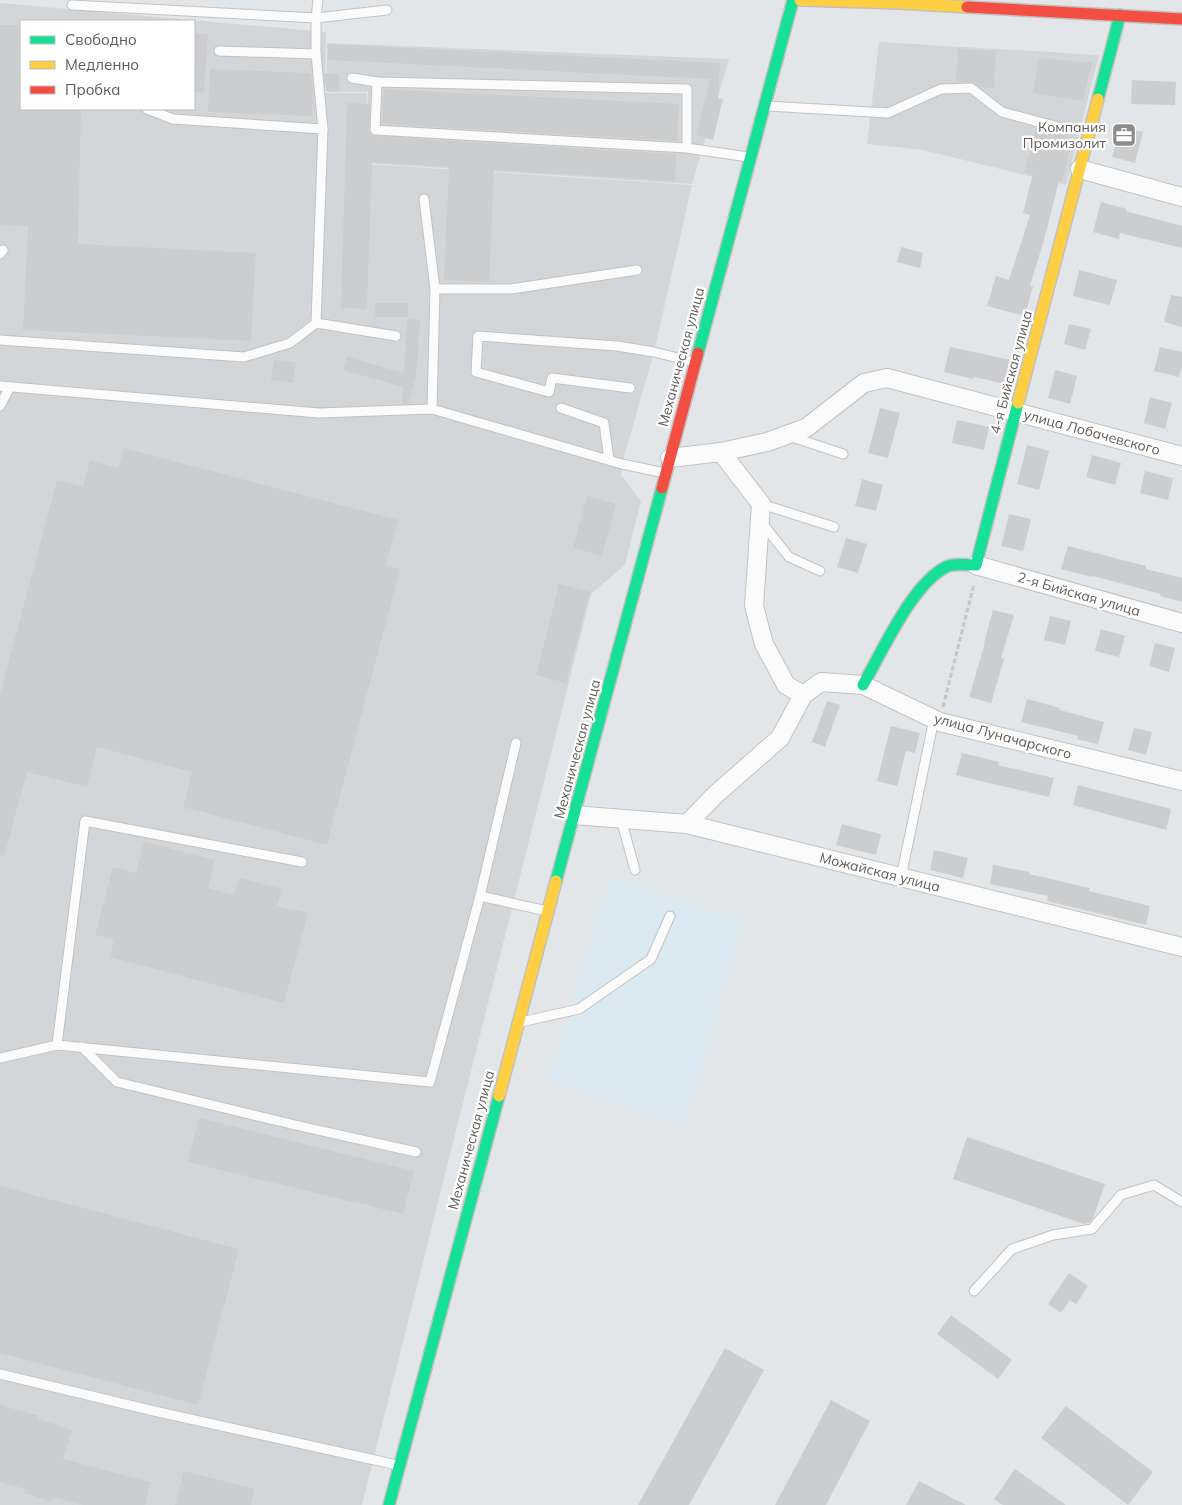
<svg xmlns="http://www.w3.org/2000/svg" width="1182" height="1505" font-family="Mulish,sans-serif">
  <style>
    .commercial { fill: #dbe9f2 }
    .industrial { fill: #d3d6d8; fill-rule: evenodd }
    .building { fill: #cccdcf }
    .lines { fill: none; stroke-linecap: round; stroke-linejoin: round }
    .lane-casing { stroke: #c3c2c2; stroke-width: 11 }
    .street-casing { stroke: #c3c2c2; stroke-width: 20 }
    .fast-casing { stroke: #c2c1c2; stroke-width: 14 }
    .slow-casing { stroke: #c2c1c2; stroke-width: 14 }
    .jam-casing { stroke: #c2c1c2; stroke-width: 14 }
    .path { stroke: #cac5ca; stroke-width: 3; stroke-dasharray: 5 2.5; stroke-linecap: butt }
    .lane { stroke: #fbfbfc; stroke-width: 9 }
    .street { stroke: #fbfbfc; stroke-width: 18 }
    .fast { stroke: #16e098; stroke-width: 11 }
    .slow { stroke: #ffcf43; stroke-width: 11 }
    .jam { stroke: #f24e42; stroke-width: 11 }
    .labels { text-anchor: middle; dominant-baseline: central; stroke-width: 4.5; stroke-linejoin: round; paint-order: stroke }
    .poi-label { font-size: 14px; fill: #605b59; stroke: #fff; text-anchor: end }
    .street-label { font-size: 14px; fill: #605b59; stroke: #fff }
  </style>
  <rect width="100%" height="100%" fill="#e3e6e8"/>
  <polygon class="commercial" points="610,876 742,921 684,1126 548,1082"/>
  <g class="industrial">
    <path d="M0 3 326 32 325 93H367L365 164 692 185 654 352 622 464 621 475 641 501 625 565 591 594 362 1505H0ZM21 21H194V109H21Z"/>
    <polygon points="879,42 1099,55 1066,185 923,150 867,144"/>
    <polygon points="327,43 729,59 692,184 366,163 368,92 327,92"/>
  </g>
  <g class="building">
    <polygon points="0,25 21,25 20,109 81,109 78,244 256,253 251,341 23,330 28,226 0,225"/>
    <polygon points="194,34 208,34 204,92 194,92"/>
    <polygon points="328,44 720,63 718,98 723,99 713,140 696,135 710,79 328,60"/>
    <polygon points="958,49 996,51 994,88 980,87 971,82 956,82"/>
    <polygon points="1039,58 1092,63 1083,101 1033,93"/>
    <polygon points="210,69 311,73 313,91 312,116 208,112"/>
    <polygon points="324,73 339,74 339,91 326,91"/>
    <polygon points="1132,80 1176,82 1175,105 1131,104"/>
    <polygon points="384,89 679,104 677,141 382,124"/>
    <polygon points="347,103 370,104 369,130 371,135 375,136 676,154 675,181 494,170 489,282 444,280 449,167 372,162 367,309 341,308"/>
    <polygon points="1120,127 1143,132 1135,163 1112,157"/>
    <polygon points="1036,129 1073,138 1062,181 1059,181 1044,240 1030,286 1033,286 1025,316 987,306 996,276 1009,280 1030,215 1023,213 1033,174 1024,172"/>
    <polygon points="1101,202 1127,209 1126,211 1182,226 1182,248 1120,233 1119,239 1093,232"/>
    <polygon points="901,247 923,253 920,268 897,262"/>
    <polygon points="1079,270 1117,280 1110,305 1073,296"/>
    <polygon points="1171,295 1182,297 1182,327 1164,322"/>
    <rect x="375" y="303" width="33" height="14"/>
    <polygon points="407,319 420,320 416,377 408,404 402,404 403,387 343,370 347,357 404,373"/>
    <polygon points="1069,324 1091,329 1085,350 1064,344"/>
    <polygon points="950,347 1011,360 1006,384 974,377 973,379 944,372"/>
    <polygon points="1160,347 1182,352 1182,367 1179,377 1154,371"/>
    <polygon points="274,360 296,362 293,383 271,380"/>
    <polygon points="1055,370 1077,376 1070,404 1048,398"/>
    <polygon points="1150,397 1172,403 1165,429 1144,423"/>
    <polygon points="880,408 900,413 888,458 868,453"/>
    <polygon points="957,420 989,427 984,450 952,443"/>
    <polygon points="1027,445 1049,451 1039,490 1017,484"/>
    <polygon points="124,448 398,520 386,565 400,569 327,845 183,807 192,772 97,747 87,787 27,772 4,857 0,856 0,695 57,480 83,487 90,461 118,468"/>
    <polygon points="1092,455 1121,463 1115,485 1086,477"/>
    <polygon points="1145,471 1173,478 1168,500 1140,493"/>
    <polygon points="862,479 883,485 876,511 855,506"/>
    <polygon points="587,496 616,504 602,556 573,548"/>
    <polygon points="1009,514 1031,519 1023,551 1001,546"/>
    <polygon points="846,538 867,544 858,573 837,567"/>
    <polygon points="1068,546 1146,566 1146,569 1182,578 1182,602 1160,596 1161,594 1093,576 1092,577 1061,569"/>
    <polygon points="559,584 590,592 566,683 536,675"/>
    <polygon points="993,610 1014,615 1001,658 1004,659 991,703 969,697 985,643 984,643"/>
    <polygon points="1050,616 1071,621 1065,645 1044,640"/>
    <polygon points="1101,629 1125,636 1119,657 1095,651"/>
    <polygon points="1155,643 1175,648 1169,672 1149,666"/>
    <polygon points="1027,699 1060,708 1060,710 1104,722 1098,744 1077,739 1078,736 1021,722"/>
    <polygon points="827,701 840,705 825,747 812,742"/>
    <polygon points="891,726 920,733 915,753 906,751 897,786 877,781"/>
    <polygon points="1134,728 1152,732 1146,755 1128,750"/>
    <polygon points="962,753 999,762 998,765 1054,778 1049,797 956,775"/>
    <polygon points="1078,785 1171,809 1166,830 1073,805"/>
    <polygon points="842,824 881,834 876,855 836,845"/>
    <polygon points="144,842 215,860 208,888 234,895 239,878 282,889 277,906 308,913 284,1003 110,957 114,940 95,935 113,867 136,873"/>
    <polygon points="934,850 968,858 963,878 930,870"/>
    <polygon points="993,865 1030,872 1029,874 1090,888 1089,891 1150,906 1146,925 1047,901 1048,896 990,884"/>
    <polygon points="199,1118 414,1171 403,1214 188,1162"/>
    <polygon points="967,1137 1105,1184 1093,1218 1089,1223 1084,1224 953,1179"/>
    <polygon points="0,1186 239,1249 198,1405 0,1353"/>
    <polygon points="1069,1273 1088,1286 1076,1304 1070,1300 1061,1313 1048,1304"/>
    <polygon points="951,1315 1012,1360 998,1379 937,1334"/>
    <polygon points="725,1348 764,1370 689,1505 638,1505"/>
    <polygon points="831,1400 870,1421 826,1505 775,1505"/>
    <polygon points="0,1405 39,1416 38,1419 72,1430 63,1459 150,1482 145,1505 82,1505 52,1497 51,1501 24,1493 25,1489 0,1482"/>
    <polygon points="1066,1406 1153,1472 1128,1505 1041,1438"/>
    <polygon points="1015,1469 1066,1505 1003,1505 994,1499"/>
    <polygon points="184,1471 255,1489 251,1505 175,1505"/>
    <polygon points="919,1481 966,1505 906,1505"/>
  </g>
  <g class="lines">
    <defs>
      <g id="lane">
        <polyline points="72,5 316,18 387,10"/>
        <polyline points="219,51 316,54"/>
        <polyline points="352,78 377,82"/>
        <polyline points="767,106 888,113 941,89 971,88 1002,112 1069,130"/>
        <polyline points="147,109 173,119 323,129"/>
        <polyline points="687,148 687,89 377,82 375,130 687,148 748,157"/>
        <polyline points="424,199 435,289 432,409"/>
        <polyline points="0,254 3,250"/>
        <polyline points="435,289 511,289 637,270"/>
        <polyline points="316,323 396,336"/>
        <polyline points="0,340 244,357 290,343 316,323 323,129 316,54 316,18 318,0"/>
        <polyline points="0,386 319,413 432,409 622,464 665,473"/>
        <polyline points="630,388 552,378 549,392 476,372 478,336 617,346 654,352 694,362"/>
        <polyline points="0,406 10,387"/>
        <polyline points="561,408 604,423 609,460"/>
        <polyline points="789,436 843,454"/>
        <polyline points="761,504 834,527"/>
        <polyline points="762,523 789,557 820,571"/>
        <polyline points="621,819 635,870"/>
        <polyline points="901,877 934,719"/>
        <polyline points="480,896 516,743"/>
        <polyline points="521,1022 579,1009 651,959 670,916"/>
        <polyline points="57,1045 85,821 302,862"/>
        <polyline points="82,1047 117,1082 295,1125 416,1152"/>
        <polyline points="0,1058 57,1045 430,1082 480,896 547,911"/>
        <polyline points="974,1291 1012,1249 1053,1235 1092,1229 1121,1195 1154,1185 1182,1202"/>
        <polyline points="0,1374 154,1411 397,1465"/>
      </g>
      <g id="street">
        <polyline points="1080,169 1182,197"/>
        <polyline points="721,452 761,504 754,606 764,644 786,685 803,695"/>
        <polyline points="670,458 721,452 767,442 806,428 864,383 887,378 1182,456"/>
        <polyline points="976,565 1182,623"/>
        <polyline points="574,815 687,824 1182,947"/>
        <polyline points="687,824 715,795 780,738 803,695 821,682 863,685 940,722 1182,781"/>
      </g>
      <g id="fast">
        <polyline points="1098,99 1120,15"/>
        <polyline points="698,353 793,0"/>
        <path d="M863 685C882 652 912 584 946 567 953 563 967 565 976 565L1018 403"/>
        <polyline points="556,881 662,488"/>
        <polyline points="389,1505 499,1096"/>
      </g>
      <g id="slow">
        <polyline points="800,0 899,3 967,7"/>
        <polyline points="1018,403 1098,99"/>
        <polyline points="499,1096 556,881"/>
      </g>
      <g id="jam">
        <polyline points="967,7 1182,19"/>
        <polyline points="662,488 698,353"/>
      </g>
    </defs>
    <use href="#lane" class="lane-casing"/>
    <use href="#street" class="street-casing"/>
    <use href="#fast" class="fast-casing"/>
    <use href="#slow" class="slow-casing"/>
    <use href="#jam" class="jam-casing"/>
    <polyline class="path" points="943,707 974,584"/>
    <use href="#lane" class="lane"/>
    <use href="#street" class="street"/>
    <use href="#fast" class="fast"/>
    <use href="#slow" class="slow"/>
    <use href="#jam" class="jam"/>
  </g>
  <defs>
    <symbol id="office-square" viewBox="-11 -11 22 22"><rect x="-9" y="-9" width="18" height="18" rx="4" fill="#8e8c8b" stroke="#fff"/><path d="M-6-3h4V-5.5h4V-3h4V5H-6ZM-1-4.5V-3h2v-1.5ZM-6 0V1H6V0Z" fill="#fff"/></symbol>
  </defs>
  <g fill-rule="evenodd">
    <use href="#office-square" x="1110" y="121" width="28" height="28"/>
  </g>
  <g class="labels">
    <g class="poi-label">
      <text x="1106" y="127">Компания<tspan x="1106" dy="16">Промизолит</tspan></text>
    </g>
    <g class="street-label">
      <text transform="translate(681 357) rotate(-75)">Механическая улица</text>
      <text transform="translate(1011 372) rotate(-75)">4-я Бийская улица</text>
      <text transform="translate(1092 432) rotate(15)">улица Лобачевского</text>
      <text transform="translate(1079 594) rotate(16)">2-я Бийская улица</text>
      <text transform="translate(1003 736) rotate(15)">улица Луначарского</text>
      <text transform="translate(577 749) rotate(-75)">Механическая улица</text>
      <text transform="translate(880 872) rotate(14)">Можайская улица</text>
      <text transform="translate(471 1140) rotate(-75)">Механическая улица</text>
    </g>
  </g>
  <rect x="20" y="20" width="175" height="90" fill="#ffffff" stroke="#bfbdbd"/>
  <rect x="30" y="36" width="25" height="8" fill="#16e098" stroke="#bfbdbd"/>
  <text x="65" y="45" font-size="15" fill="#605b59">Свободно</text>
  <rect x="30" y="61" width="25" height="8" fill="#ffcf43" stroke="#bfbdbd"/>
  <text x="65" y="70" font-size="15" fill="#605b59">Медленно</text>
  <rect x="30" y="86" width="25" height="8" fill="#f24e42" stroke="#bfbdbd"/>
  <text x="65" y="95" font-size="15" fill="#605b59">Пробка</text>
</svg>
